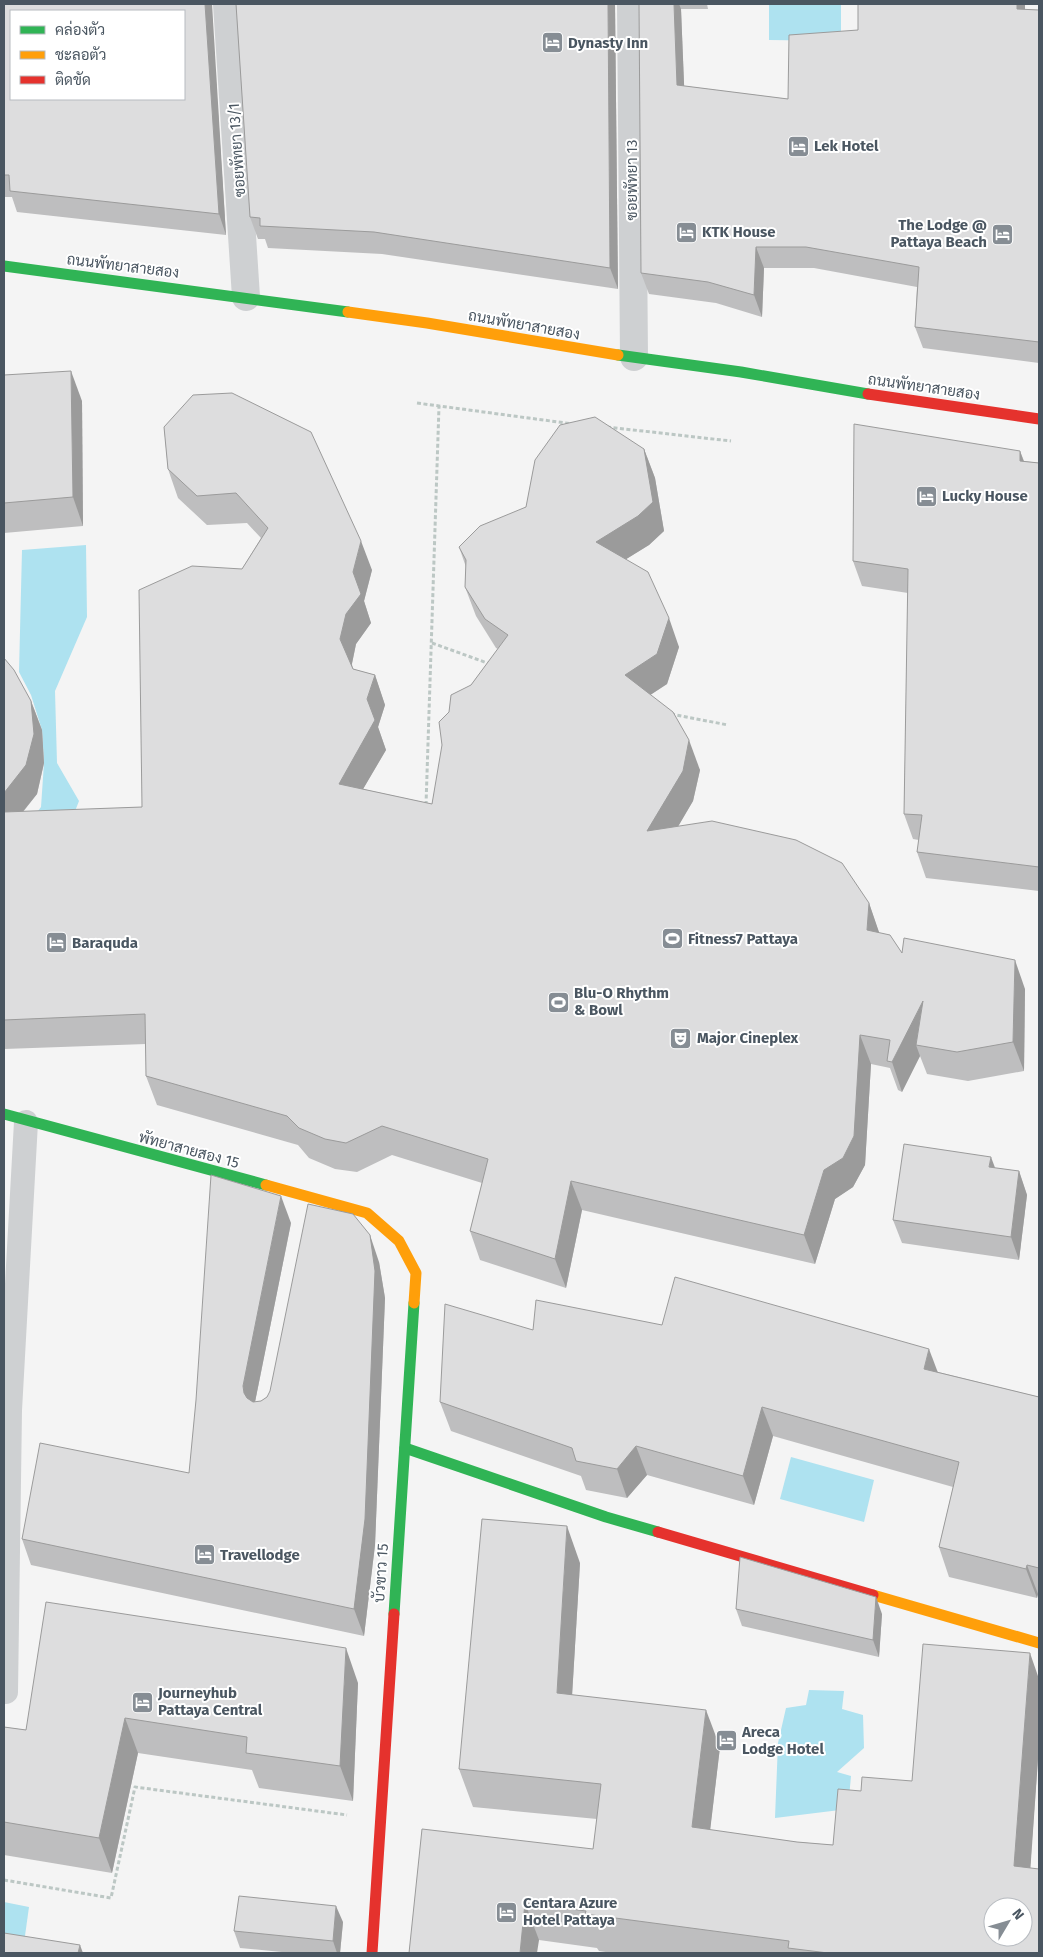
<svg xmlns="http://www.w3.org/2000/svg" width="1043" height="1957" font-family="'Fira Sans',Sarabun,sans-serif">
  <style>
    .water { fill: #aee2f0 }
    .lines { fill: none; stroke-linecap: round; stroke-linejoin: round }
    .path { stroke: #bcc7c4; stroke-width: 3; stroke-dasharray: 4 2.5; stroke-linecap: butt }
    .lane { stroke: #ced0d2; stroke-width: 24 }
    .street { stroke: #ced0d2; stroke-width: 28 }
    .fast { stroke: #30b455; stroke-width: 11 }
    .slow { stroke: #ff9f0a; stroke-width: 11 }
    .jam { stroke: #e5322d; stroke-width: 11 }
    .wall { fill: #bebebf }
    .shaded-wall { fill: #9b9b9b }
    .building { fill: #ddddde; stroke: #9b9b9b; fill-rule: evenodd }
    .labels { text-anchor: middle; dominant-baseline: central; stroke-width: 4; stroke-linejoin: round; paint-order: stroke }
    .poi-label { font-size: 15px; font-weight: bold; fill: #4a5661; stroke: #fff; text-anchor: start }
    .street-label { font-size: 15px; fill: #4a5661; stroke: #fff }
  </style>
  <rect width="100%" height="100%" fill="#f4f4f4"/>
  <g class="water">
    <polygon points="769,4 841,4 841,41 769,40"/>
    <polygon points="86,545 87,617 55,691 57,763 79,801 68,829 35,815 41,807 44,763 42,730 31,695 19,672 22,550"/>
    <polygon points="791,1457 874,1480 864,1522 780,1499"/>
    <polygon points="809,1690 844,1691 842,1709 863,1715 864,1748 837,1772 851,1776 848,1809 775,1818 778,1743 786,1708 806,1705"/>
    <polygon points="4,1902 29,1907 24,1943 4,1939"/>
  </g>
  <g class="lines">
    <g class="path">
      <polyline points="417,403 573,424"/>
      <polyline points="607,427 731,441"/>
      <polyline points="432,643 490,664"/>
      <polyline points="671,714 728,725"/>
      <polyline points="426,805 439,406"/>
      <polyline points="4,1880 111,1898 135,1787 347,1815"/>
    </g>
    <polyline class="lane" points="6,1692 10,1410 26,1122"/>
    <g class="street">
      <polyline points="227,4 246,297"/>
      <polyline points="631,4 634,357"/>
    </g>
    <g class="fast">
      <polyline points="4,266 348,312"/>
      <polyline points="618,355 741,372 868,394"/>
      <polyline points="4,1114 266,1185"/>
      <polyline points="405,1448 606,1517 658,1532"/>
      <polyline points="394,1614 414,1303"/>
    </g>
    <g class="slow">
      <polyline points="348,312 427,323 618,355"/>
      <polyline points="266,1185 367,1213 399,1241 416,1273 414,1303"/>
      <polyline points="873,1595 1039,1643"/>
    </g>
    <g class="jam">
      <polyline points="868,394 1039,419"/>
      <polyline points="658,1532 873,1595"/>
      <polyline points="372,1953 394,1614"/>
    </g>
  </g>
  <g class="wall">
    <polygon points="4,4 211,5 226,235 17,212 12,197 4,197"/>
    <polygon points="236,4 615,4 618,289 382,254 268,248 265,239 258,239 250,217"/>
    <polygon points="639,4 707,4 708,9 681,9 684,86 788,99 858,30 858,4 1025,4 1025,9 1039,10 1039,363 923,348 915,327 917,287 814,268 764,268 762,317 716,303 649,294 641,273"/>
    <polygon points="4,375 82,401 83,526 4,533"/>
    <polygon points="164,427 372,570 364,601 371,623 356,644 352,664 353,669 375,675 385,705 378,727 386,750 363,789 432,804 449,712 471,685 498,649 496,648 476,616 465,587 466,567 459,547 526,507 644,449 655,478 664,531 649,545 626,559 679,647 667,684 650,695 700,770 693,801 678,826 869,903 879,933 902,953 1025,989 1024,1071 968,1081 927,1074 920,1056 902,1092 898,1090 890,1068 871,1064 865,1165 853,1187 835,1199 815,1264 582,1210 566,1288 480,1260 470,1231 482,1183 392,1155 357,1172 335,1169 309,1158 298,1145 157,1105 146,1076 146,1044 4,1049 4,658 31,701 42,730 44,763 37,794 23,812 142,807 242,569 261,538 247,523 207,525 178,498 168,469"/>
    <polygon points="1020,451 1024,461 1039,463 1039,891 926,878 917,852 919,840 913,839 904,814 908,593 862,586 853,561"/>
    <polygon points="995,1168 1019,1171 1027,1195 1019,1260 902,1243 893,1220"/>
    <polygon points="291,1223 255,1402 261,1401 267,1397 379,1262 385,1298 375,1545 364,1636 31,1565 22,1539 189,1473"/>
    <polygon points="662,1325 938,1372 1039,1397 1039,1594 1038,1594 1037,1598 949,1577 939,1547 953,1487 773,1436 754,1505 647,1475 627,1498 586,1490 581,1476 451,1431 440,1402 533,1330"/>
    <polygon points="580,1563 572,1695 720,1747 710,1830 797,1842 833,1845 861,1791 912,1781 1039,1679 1039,1745 1030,1868 1039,1953 612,1953 599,1951 597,1948 539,1940 409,1953 593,1849 597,1819 473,1807 459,1769"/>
    <polygon points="736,1609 882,1614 879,1657 742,1626"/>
    <polygon points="358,1683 353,1801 259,1788 252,1770 138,1753 112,1873 4,1855 4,1727 26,1730"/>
    <polygon points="343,1922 340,1953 292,1953 240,1948 234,1931"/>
  </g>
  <g class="shaded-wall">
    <polygon points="205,4 212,4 226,235 219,214"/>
    <polygon points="608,4 615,4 618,289 610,268"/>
    <polygon points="674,4 679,4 681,9 685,107 677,85"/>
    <polygon points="1017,4 1025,4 1025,30 1017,9"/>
    <polygon points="756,247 764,268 762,317 754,295"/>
    <polygon points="71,371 82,401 83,526 73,497"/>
    <polygon points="644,449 655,478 664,531 649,545 607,571 596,542"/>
    <polygon points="1020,451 1029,476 1020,461"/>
    <polygon points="361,541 372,570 364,601 371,623 356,644 351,668 340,639 353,572"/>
    <polygon points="669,618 679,647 667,684 635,705 625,675"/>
    <polygon points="375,675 385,705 378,727 386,750 349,813 339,784"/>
    <polygon points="31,701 42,730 44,763 37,794 4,835 4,793"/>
    <polygon points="689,740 700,770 693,801 658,861 647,831"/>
    <polygon points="869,903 879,932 878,960 867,930"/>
    <polygon points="1015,960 1025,989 1024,1071 1013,1042"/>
    <polygon points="923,1001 916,1045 920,1056 902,1092 892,1062"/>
    <polygon points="860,1035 871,1064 865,1165 853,1187 835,1199 815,1264 804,1235 824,1170"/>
    <polygon points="991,1157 1000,1181 989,1167"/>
    <polygon points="1019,1171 1027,1195 1019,1260 1011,1237"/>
    <polygon points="571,1181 582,1210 566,1288 555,1259"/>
    <polygon points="281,1196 291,1223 253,1412 244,1393 243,1386"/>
    <polygon points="370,1235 379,1262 385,1298 375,1545 364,1636 354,1609"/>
    <polygon points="929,1349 940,1378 924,1369"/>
    <polygon points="762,1407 773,1436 754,1505 743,1476"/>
    <polygon points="636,1446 647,1475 627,1498 617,1469"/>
    <polygon points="567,1526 580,1563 570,1730 557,1693"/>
    <polygon points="1027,1565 1038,1594 1037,1598 1026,1569"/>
    <polygon points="876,1597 882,1614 879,1657 873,1640"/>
    <polygon points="346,1648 358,1683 353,1801 340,1766"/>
    <polygon points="1030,1653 1039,1679 1039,1745 1028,1903 1014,1866"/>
    <polygon points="706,1710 720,1747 706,1865 692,1827"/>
    <polygon points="125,1718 138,1753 112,1873 99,1838"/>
    <polygon points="525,1903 539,1940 537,1953 520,1953"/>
    <polygon points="336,1906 343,1922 340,1953 337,1953 333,1941"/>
    <polygon points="80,1945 83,1953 78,1953"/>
  </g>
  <g class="building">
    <path d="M4 4H205L219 214 10 191 9 175H4ZM11 11H184V99H11Z"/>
    <polygon points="236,4 608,4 610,268 374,232 260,226 260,218 250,217"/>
    <polygon points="639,4 674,4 677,85 788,99 789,35 858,30 858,4 1017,4 1017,9 1039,10 1039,342 915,327 919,267 806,247 756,247 754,295 708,282 641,273"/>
    <polygon points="71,371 73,497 4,503 4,375"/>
    <polygon points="232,393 311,432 361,541 353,572 361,594 346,614 340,639 353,669 375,675 367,699 375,720 339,784 432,804 442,745 439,722 449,712 451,695 471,685 508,635 485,619 465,587 466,560 459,547 480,526 526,507 535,460 560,425 595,417 644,449 653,502 638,516 596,542 648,572 669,618 657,654 625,675 673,712 689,740 683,771 647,831 712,821 796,840 842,863 869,903 867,930 890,935 902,953 904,938 1015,960 1013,1042 957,1052 916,1045 923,1001 892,1062 887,1061 890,1040 860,1035 854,1136 843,1158 824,1170 804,1235 571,1181 555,1259 470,1231 488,1159 382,1126 346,1143 325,1139 299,1128 287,1116 146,1076 145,1014 4,1020 4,812 142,807 139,590 192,566 242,569 268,528 236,493 197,496 168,469 164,427 193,395"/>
    <polygon points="854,424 1020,451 1020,461 1039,463 1039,867 917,852 922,815 904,814 908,569 853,561"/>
    <polygon points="4,658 14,670 31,701 34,734 26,765 4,793"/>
    <polygon points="904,1144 991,1157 989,1167 1019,1171 1011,1237 893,1220"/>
    <polygon points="211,1175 281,1196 243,1386 244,1393 247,1398 253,1402 261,1401 267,1397 270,1391 308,1204 353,1214 370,1235 375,1271 365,1519 354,1609 22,1539 40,1443 189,1473 196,1400"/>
    <polygon points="675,1277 929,1349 924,1369 1039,1397 1039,1568 1027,1565 1026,1569 939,1547 959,1462 762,1407 743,1476 636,1446 617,1469 576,1461 572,1448 440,1402 445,1304 533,1330 536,1300 662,1325"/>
    <path d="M482 1519 567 1526 557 1693 706 1710 692 1827 797 1842 833 1845 838 1789 861 1791 862 1777 912 1781 923 1644 1030 1653 1014 1866 1039 1869V1953H828L788 1948 789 1941 585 1914 586 1911 525 1903 520 1953H409L422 1829 593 1849 601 1784 459 1769ZM993 1907H1023V1937H993Z"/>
    <polygon points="740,1557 876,1597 873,1640 736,1609"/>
    <polygon points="46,1602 346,1648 340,1766 246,1753 247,1737 125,1718 99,1838 4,1822 4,1727 26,1730"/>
    <polygon points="239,1896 336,1906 333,1941 234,1931"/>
    <polygon points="4,1933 80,1945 78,1953 4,1953"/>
  </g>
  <defs>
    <symbol id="hotel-square" viewBox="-11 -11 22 22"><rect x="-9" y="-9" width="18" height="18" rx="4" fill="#868d94" stroke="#fff"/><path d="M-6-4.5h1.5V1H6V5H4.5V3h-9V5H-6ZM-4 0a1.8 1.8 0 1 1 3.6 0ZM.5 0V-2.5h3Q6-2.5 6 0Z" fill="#fff"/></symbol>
    <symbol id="stadium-square" viewBox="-11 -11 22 22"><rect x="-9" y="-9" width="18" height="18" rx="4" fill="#868d94" stroke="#fff"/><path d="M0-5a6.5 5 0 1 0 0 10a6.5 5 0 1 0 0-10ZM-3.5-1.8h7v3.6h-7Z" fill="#fff"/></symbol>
    <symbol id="theatre-square" viewBox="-11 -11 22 22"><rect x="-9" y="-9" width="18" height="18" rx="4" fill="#868d94" stroke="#fff"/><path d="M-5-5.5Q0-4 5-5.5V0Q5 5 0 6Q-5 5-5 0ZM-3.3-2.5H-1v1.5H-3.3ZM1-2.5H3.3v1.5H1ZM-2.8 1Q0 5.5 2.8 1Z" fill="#fff"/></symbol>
  </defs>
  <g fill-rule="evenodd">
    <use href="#hotel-square" x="540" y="30" width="25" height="25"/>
    <use href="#hotel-square" x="786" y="134" width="25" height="25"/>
    <use href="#hotel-square" x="674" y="220" width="25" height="25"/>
    <use href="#hotel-square" x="990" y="222" width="25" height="25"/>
    <use href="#hotel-square" x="914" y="484" width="25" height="25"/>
    <use href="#stadium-square" x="660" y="926" width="25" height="25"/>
    <use href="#hotel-square" x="44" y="930" width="25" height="25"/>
    <use href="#stadium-square" x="546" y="990" width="25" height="25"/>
    <use href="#theatre-square" x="668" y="1026" width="25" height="25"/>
    <use href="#hotel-square" x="192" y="1542" width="25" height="25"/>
    <use href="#hotel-square" x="130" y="1690" width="25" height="25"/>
    <use href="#hotel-square" x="714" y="1728" width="25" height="25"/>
    <use href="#hotel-square" x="494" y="1900" width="25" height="25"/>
  </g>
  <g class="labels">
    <g class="poi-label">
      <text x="568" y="43">Dynasty Inn</text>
      <text x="814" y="146">Lek Hotel</text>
      <text x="987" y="225" text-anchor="end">The Lodge @<tspan x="987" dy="17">Pattaya Beach</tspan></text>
      <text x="702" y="232">KTK House</text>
      <text x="942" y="496">Lucky House</text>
      <text x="688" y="939">Fitness7 Pattaya</text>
      <text x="72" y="943">Baraquda</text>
      <text x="574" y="993">Blu-O Rhythm<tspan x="574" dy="17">&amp; Bowl</tspan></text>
      <text x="697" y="1038">Major Cineplex</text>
      <text x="220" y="1555">Travellodge</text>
      <text x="158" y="1693">Journeyhub<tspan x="158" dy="17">Pattaya Central</tspan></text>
      <text x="742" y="1732">Areca<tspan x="742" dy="17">Lodge Hotel</tspan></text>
      <text x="523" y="1903">Centara Azure<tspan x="523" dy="17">Hotel Pattaya</tspan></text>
    </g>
    <g class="street-label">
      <text transform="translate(237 150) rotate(-94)">ซอยพัทยา 13/1</text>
      <text transform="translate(632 180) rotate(-90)">ซอยพัทยา 13</text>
      <text transform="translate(123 266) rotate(7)">ถนนพัทยาสายสอง</text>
      <text transform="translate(524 325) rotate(10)">ถนนพัทยาสายสอง</text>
      <text transform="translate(924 387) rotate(8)">ถนนพัทยาสายสอง</text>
      <text transform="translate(189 1150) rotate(15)">พัทยาสายสอง 15</text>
      <text transform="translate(381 1573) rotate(-86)">บัวขาว 15</text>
    </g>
  </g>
  <rect width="1043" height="1957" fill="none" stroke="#4a5661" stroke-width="10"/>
  <rect x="10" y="10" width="175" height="90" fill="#ffffff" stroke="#b7bbc0"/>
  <rect x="20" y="26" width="25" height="8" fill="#30b455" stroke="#b7bbc0"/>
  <text x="55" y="35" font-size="15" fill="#4a5661">คล่องตัว</text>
  <rect x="20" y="51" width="25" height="8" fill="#ff9f0a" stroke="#b7bbc0"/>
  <text x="55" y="60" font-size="15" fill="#4a5661">ชะลอตัว</text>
  <rect x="20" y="76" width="25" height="8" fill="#e5322d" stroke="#b7bbc0"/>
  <text x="55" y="85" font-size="15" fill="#4a5661">ติดขัด</text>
  <g transform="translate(1008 1922) rotate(52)"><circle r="24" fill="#ffffff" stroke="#b7bbc0"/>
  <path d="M0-4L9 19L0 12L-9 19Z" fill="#868d94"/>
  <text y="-8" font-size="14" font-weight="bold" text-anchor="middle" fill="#4a5661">N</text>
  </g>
</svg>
